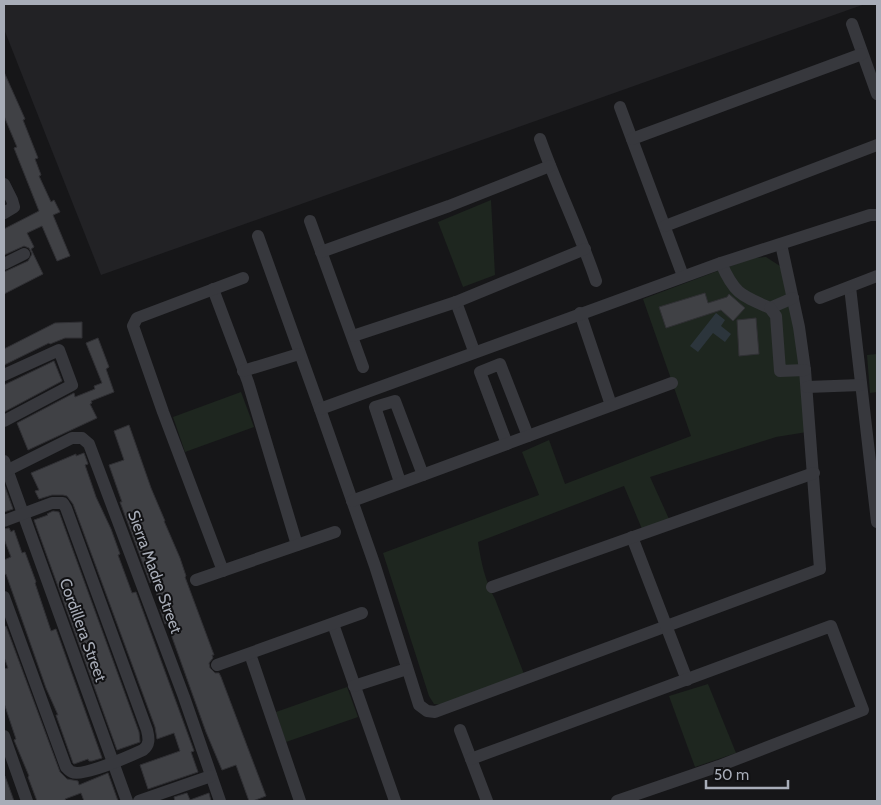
<svg xmlns="http://www.w3.org/2000/svg" width="881" height="805" font-family="Cabin,sans-serif">
  <style>
    .built { fill: #222225 }
    .green { fill: #1e261f }
    .water { fill: #2c353c }
    .building { fill: #404145; stroke: #303034 }
    .lines { fill: none; stroke-linecap: round; stroke-linejoin: round }
    .minor { stroke: #37383d; stroke-width: 12 }
    .labels { text-anchor: middle; dominant-baseline: central; stroke-width: 4; stroke-linejoin: round; paint-order: stroke }
    .street-label { font-size: 16px; fill: #a8adb8; stroke: #111113 }
  </style>
  <rect width="100%" height="100%" fill="#161618"/>
  <polygon class="built" points="4,4 865,4 101,275 4,29"/>
  <g class="green">
    <polygon points="491,200 495,275 463,287 438,222"/>
    <path d="M766 257 780 266 793 312 807 432 776 437 650 477 669 519 642 529 624 486 478 542C481 562 485 581 495 599L524 674 446 705 434 704 429 696 383 553 539 495 522 452 549 440 565 484 691 436 643 299 752 258Z"/>
    <polygon points="877,354 877,392 870,393 867,355"/>
    <polygon points="241,392 254,427 185,452 173,417"/>
    <polygon points="708,684 736,753 695,767 669,696"/>
    <polygon points="347,687 358,717 286,742 276,712"/>
  </g>
  <polygon class="water" points="716,313 725,320 721,326 731,334 725,342 713,333 698,352 690,346"/>
  <g class="building">
    <polygon points="4,72 25,119 23,120 38,158 35,159 41,175 39,176 51,202 54,200 60,212 53,215 70,256 57,261 42,226 27,233 34,247 31,249 43,274 4,294 4,272 28,261 32,254 29,248 24,246 4,255 4,229 39,211 14,148 17,147 4,116"/>
    <polygon points="705,293 708,303 727,297 729,294 745,308 733,321 721,310 666,328 659,307"/>
    <polygon points="756,318 759,354 739,356 737,320"/>
    <polygon points="82,322 82,338 65,338 50,344 49,343 4,365 4,349 55,323"/>
    <polygon points="98,338 109,367 106,369 114,392 91,401 92,403 90,404 97,418 28,450 17,423 74,393 75,397 95,389 94,386 102,383 86,343"/>
    <polygon points="54,361 62,381 4,412 4,385"/>
    <polygon points="129,425 151,488 165,521 164,521 180,558 186,576 185,577 214,655 212,655 213,658 209,663 210,668 215,673 219,673 221,677 266,796 253,801 249,801 236,765 222,770 206,732 167,623 165,624 160,609 162,608 152,582 150,583 120,502 122,502 109,465 124,460 114,431"/>
    <polygon points="84,453 88,464 85,465 96,497 111,529 120,554 118,555 132,593 136,592 194,751 191,752 198,772 148,789 140,765 180,751 174,733 157,739 155,727 73,504 67,496 63,495 52,495 39,499 35,491 39,490 31,473 76,454 76,456"/>
    <polygon points="4,484 13,509 4,512"/>
    <polygon points="53,511 59,512 139,732 140,742 117,750 34,520 48,515 47,514"/>
    <polygon points="9,528 11,532 14,530 22,553 25,552 36,582 35,583 51,631 56,629 102,758 92,761 89,761 88,759 74,764 73,763 56,715 58,715 46,688 6,574 4,575 4,560 11,557 4,539 4,529"/>
    <polygon points="6,626 60,772 67,779 78,781 79,785 108,773 118,801 84,801 81,793 65,799 66,801 37,801 28,777 29,776 14,740 16,739 4,703 4,669 8,668 4,657 4,627"/>
    <polygon points="4,776 5,776 14,801 4,801"/>
    <polygon points="187,793 190,800 209,793 211,801 175,801 174,797"/>
  </g>
  <g class="lines">
    <g class="minor">
      <polyline points="852,24 877,94"/>
      <polyline points="620,107 683,276"/>
      <path d="M540 139C557 187 580 233 596 281"/>
      <polyline points="632,139 862,54"/>
      <polyline points="4,184 12,200 14,207 4,213"/>
      <polyline points="310,221 363,367"/>
      <polyline points="665,226 877,145"/>
      <polyline points="258,236 320,409 375,566 419,705 427,711 435,712 820,569 805,370 799,327 781,244"/>
      <polyline points="321,252 449,206 550,166"/>
      <path d="M721 263C734 293 740 295 770 308L793 298"/>
      <polyline points="4,264 24,254"/>
      <polyline points="850,287 877,522"/>
      <polyline points="213,289 248,382 297,545"/>
      <polyline points="820,298 877,276"/>
      <polyline points="456,302 474,351"/>
      <polyline points="770,308 776,316 780,371 805,370"/>
      <polyline points="580,313 611,405"/>
      <polyline points="353,336 456,302 585,249"/>
      <polyline points="243,371 299,354"/>
      <polyline points="4,375 59,350 72,385 4,421"/>
      <polyline points="807,387 861,385"/>
      <polyline points="320,409 721,263 870,215 877,215"/>
      <polyline points="507,444 480,372 500,364 528,436"/>
      <polyline points="4,461 127,801"/>
      <polyline points="4,472 72,438 82,438 89,444 184,697 220,801"/>
      <polyline points="400,482 375,407 395,401 423,475"/>
      <polyline points="352,501 672,383"/>
      <path d="M4 521 52 503H63L66 508 147 730C149 738 150 745 143 750 130 756 83 777 72 772 70 772 67 768 66 767L4 597"/>
      <polyline points="632,537 687,680"/>
      <polyline points="223,571 163,412 133,326 137,318 243,278"/>
      <polyline points="196,580 335,532"/>
      <polyline points="492,587 814,473"/>
      <polyline points="333,624 395,801"/>
      <polyline points="250,654 300,801"/>
      <polyline points="217,665 362,613"/>
      <polyline points="354,686 407,669"/>
      <polyline points="460,730 487,801"/>
      <polyline points="4,736 27,801"/>
      <polyline points="471,759 831,626 863,710 719,766 617,801"/>
      <polyline points="139,801 211,776"/>
    </g>
  </g>
  <g class="labels">
    <g class="street-label">
      <text transform="translate(155 572) rotate(70)">Sierra Madre Street</text>
      <text transform="translate(83 630) rotate(70)">Cordillera Street</text>
    </g>
  </g>
  <rect width="881" height="805" fill="none" stroke="#a8adb8" stroke-width="10"/>
  <path d="M706 780v8h82v-8" fill="none" stroke="#a8adb8" stroke-width="2.5"/>
  <text x="714" y="780" font-size="15" fill="#a8adb8" stroke="#111113" stroke-width="4" paint-order="stroke">50 m</text>
</svg>
